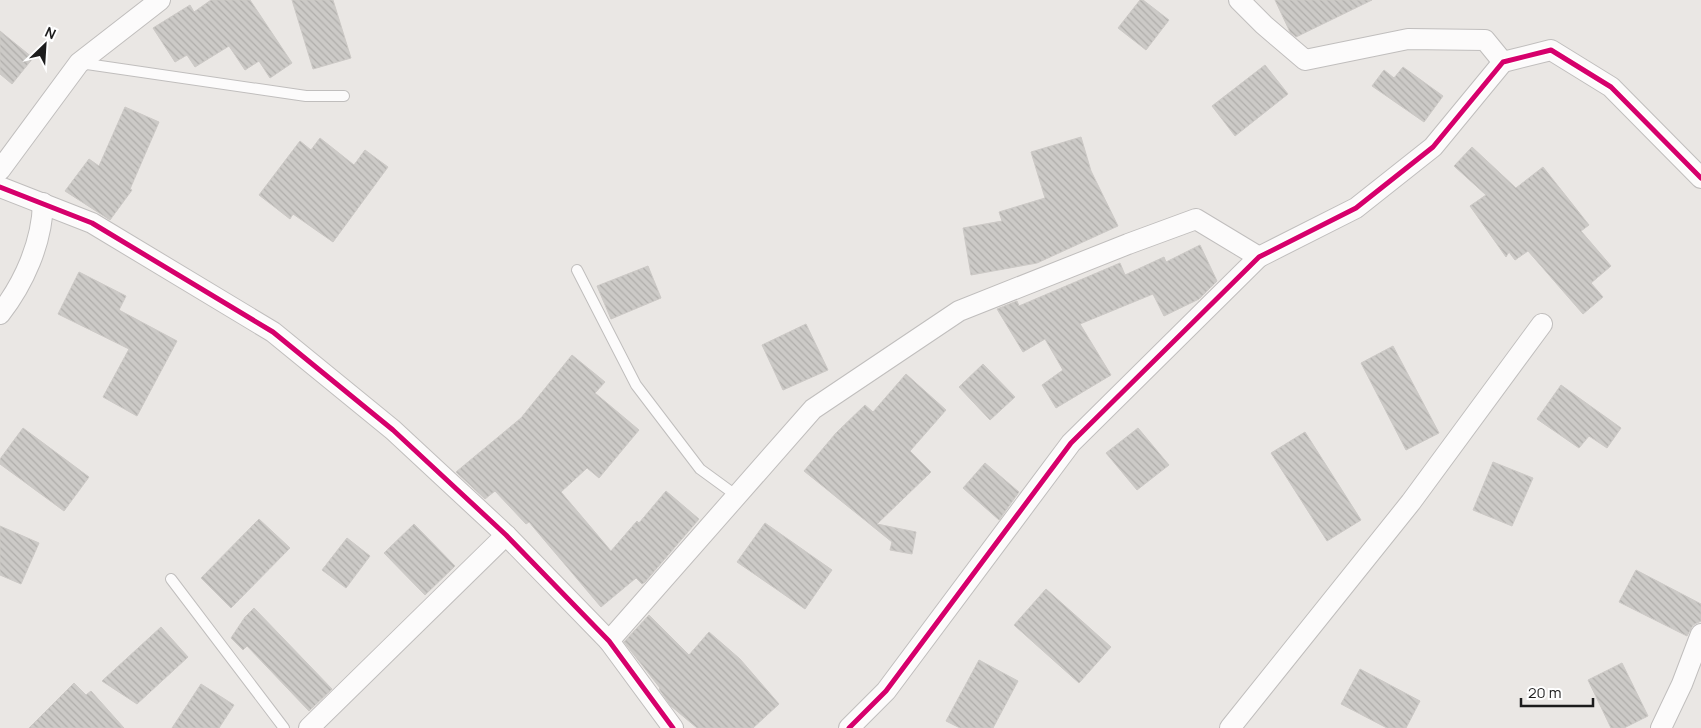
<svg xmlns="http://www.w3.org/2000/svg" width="1701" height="728" font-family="Manrope,sans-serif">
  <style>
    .building { fill: url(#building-back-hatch); stroke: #ccc9c6 }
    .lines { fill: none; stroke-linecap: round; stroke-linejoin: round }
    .lane-casing { stroke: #c0bebd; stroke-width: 12 }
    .street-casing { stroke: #c0bebd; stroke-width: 22 }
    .lane { stroke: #fcfbfb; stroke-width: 10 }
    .street { stroke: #fcfbfb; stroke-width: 20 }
    .cycleway-casing { stroke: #fff; stroke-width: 8 }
    .cycleway { stroke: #d6006c; stroke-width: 5 }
  </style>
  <defs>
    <pattern id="building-back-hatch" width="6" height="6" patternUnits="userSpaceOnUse" patternTransform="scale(1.25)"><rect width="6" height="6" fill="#cccac7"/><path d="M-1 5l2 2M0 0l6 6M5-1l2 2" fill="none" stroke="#afadaa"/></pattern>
  </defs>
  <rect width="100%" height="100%" fill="#eae7e4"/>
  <g class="building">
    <polygon points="211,0 250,0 292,63 270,78 259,61 245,70 229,46 195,67 187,55 175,62 153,28 190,5 194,12"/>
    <polygon points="292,0 333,0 351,58 313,69"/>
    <polygon points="1140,0 1143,0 1169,20 1146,50 1118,28"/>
    <polygon points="1275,0 1372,0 1296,37 1290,32"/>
    <polygon points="0,31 33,58 12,84 0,74"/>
    <polygon points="1265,65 1288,94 1235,136 1212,106"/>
    <polygon points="1403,67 1443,96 1424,122 1372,86 1384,70 1394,78"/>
    <polygon points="125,107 159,122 130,189 132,190 110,220 65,191 89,159 99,166"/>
    <polygon points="1081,137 1091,171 1118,226 1037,263 971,275 963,228 1002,221 999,212 1045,198 1031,152"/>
    <polygon points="320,138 354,165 365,150 388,167 333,242 293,214 290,219 259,195 300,141 311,150"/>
    <polygon points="1472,147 1516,188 1543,167 1589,225 1581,231 1611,266 1591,283 1603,297 1583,314 1528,251 1515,260 1509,252 1506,257 1470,206 1486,195 1454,166"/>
    <polygon points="1200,245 1217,281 1199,299 1164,316 1153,294 1080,324 1111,375 1056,408 1042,385 1063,370 1045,339 1023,352 997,309 1017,301 1019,306 1120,263 1125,275 1164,257 1166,262"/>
    <polygon points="648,266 661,298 611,319 597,286"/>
    <polygon points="79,272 126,296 119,310 177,341 137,416 103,397 129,349 58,314"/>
    <polygon points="806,324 828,370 783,390 762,345"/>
    <polygon points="1393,346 1439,433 1406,450 1361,363"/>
    <polygon points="572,355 605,382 595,393 639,430 599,478 587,468 561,492 611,551 637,521 639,523 666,491 699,519 645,582 642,584 636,578 601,607 529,522 526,524 495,491 485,499 456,472 521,418"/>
    <polygon points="983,364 1015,397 990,420 959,387"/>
    <polygon points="906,374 946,410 910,451 931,472 877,524 916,532 912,554 890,550 892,542 804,471 836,433 865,405 873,412"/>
    <polygon points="1561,385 1621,428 1607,448 1589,436 1579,448 1537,419"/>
    <polygon points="23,428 89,477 64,511 0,464 0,459"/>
    <polygon points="1138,428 1169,465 1137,490 1106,453"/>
    <polygon points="1305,432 1361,520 1327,541 1271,453"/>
    <polygon points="1493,462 1533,478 1512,526 1473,510"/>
    <polygon points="985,463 1019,492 999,520 963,488"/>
    <polygon points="259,519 290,548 231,608 201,578"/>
    <polygon points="765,523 832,570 805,609 737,562"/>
    <polygon points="414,524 455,566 425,595 384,553"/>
    <polygon points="0,526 39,543 21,584 0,575"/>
    <polygon points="347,538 370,556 346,588 322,570"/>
    <polygon points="1636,570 1701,604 1701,621 1693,625 1687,636 1619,602"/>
    <polygon points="1046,589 1111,647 1079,683 1014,625"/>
    <polygon points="254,608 332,689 309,711 247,646 243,650 231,638 245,617"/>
    <polygon points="649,615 689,655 709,632 740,659 779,704 753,728 697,728 671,706 659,689 660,688 624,642"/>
    <polygon points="161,627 188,657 137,704 102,681"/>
    <polygon points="979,660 1018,681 993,728 960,728 946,721"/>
    <polygon points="1622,663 1648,716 1624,728 1611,728 1588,680"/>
    <polygon points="1360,669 1420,701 1406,728 1387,728 1341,704"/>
    <polygon points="74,683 86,695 91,691 124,728 29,728"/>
    <polygon points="201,684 234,705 219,728 172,728"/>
  </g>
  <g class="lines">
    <defs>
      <g id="lane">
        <polyline points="80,63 306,96 344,96"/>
        <polyline points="577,270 636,385 700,469 737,496"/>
        <polyline points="171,579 284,728"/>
      </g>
      <g id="street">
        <polyline points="1239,0 1264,25 1305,60 1408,39 1485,40 1503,62"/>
        <polyline points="0,170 79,63 160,0"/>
        <polyline points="0,187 92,223 273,332 393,430 506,535 609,641 673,728"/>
        <path d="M0 314C24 283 42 243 43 203"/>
        <polyline points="609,641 813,409 959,311 1128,244 1196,219 1259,257"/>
        <polyline points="309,728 506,535"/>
        <polyline points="849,728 886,691 1071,443 1259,257 1356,208 1433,147 1503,62 1551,50 1611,87 1701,178"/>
        <polyline points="1230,728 1411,502 1542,324"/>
        <polyline points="1661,728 1682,684 1701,634"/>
      </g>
    </defs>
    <use href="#lane" class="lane-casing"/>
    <use href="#street" class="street-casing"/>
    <use href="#lane" class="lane"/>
    <use href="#street" class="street"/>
    <defs>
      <g id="cycleway">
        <polyline points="0,187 92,223 273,332 393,430 506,535 609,641 673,728"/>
        <polyline points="849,728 886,691 1071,443 1259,257 1356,208 1433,147 1503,62 1551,50 1611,87 1701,178"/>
      </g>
    </defs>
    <use href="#cycleway" class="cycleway-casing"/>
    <use href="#cycleway" class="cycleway"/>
  </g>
  <g transform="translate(45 45) rotate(25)" stroke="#ffffff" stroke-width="4" paint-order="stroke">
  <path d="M0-4L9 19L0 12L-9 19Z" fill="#1c1c1c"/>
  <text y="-8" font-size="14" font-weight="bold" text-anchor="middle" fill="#1c1c1c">N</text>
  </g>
  <path d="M1521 698v8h72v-8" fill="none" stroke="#1c1c1c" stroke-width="2.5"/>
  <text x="1528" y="698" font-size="15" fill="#1c1c1c" stroke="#ffffff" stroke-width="4" paint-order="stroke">20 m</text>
</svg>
